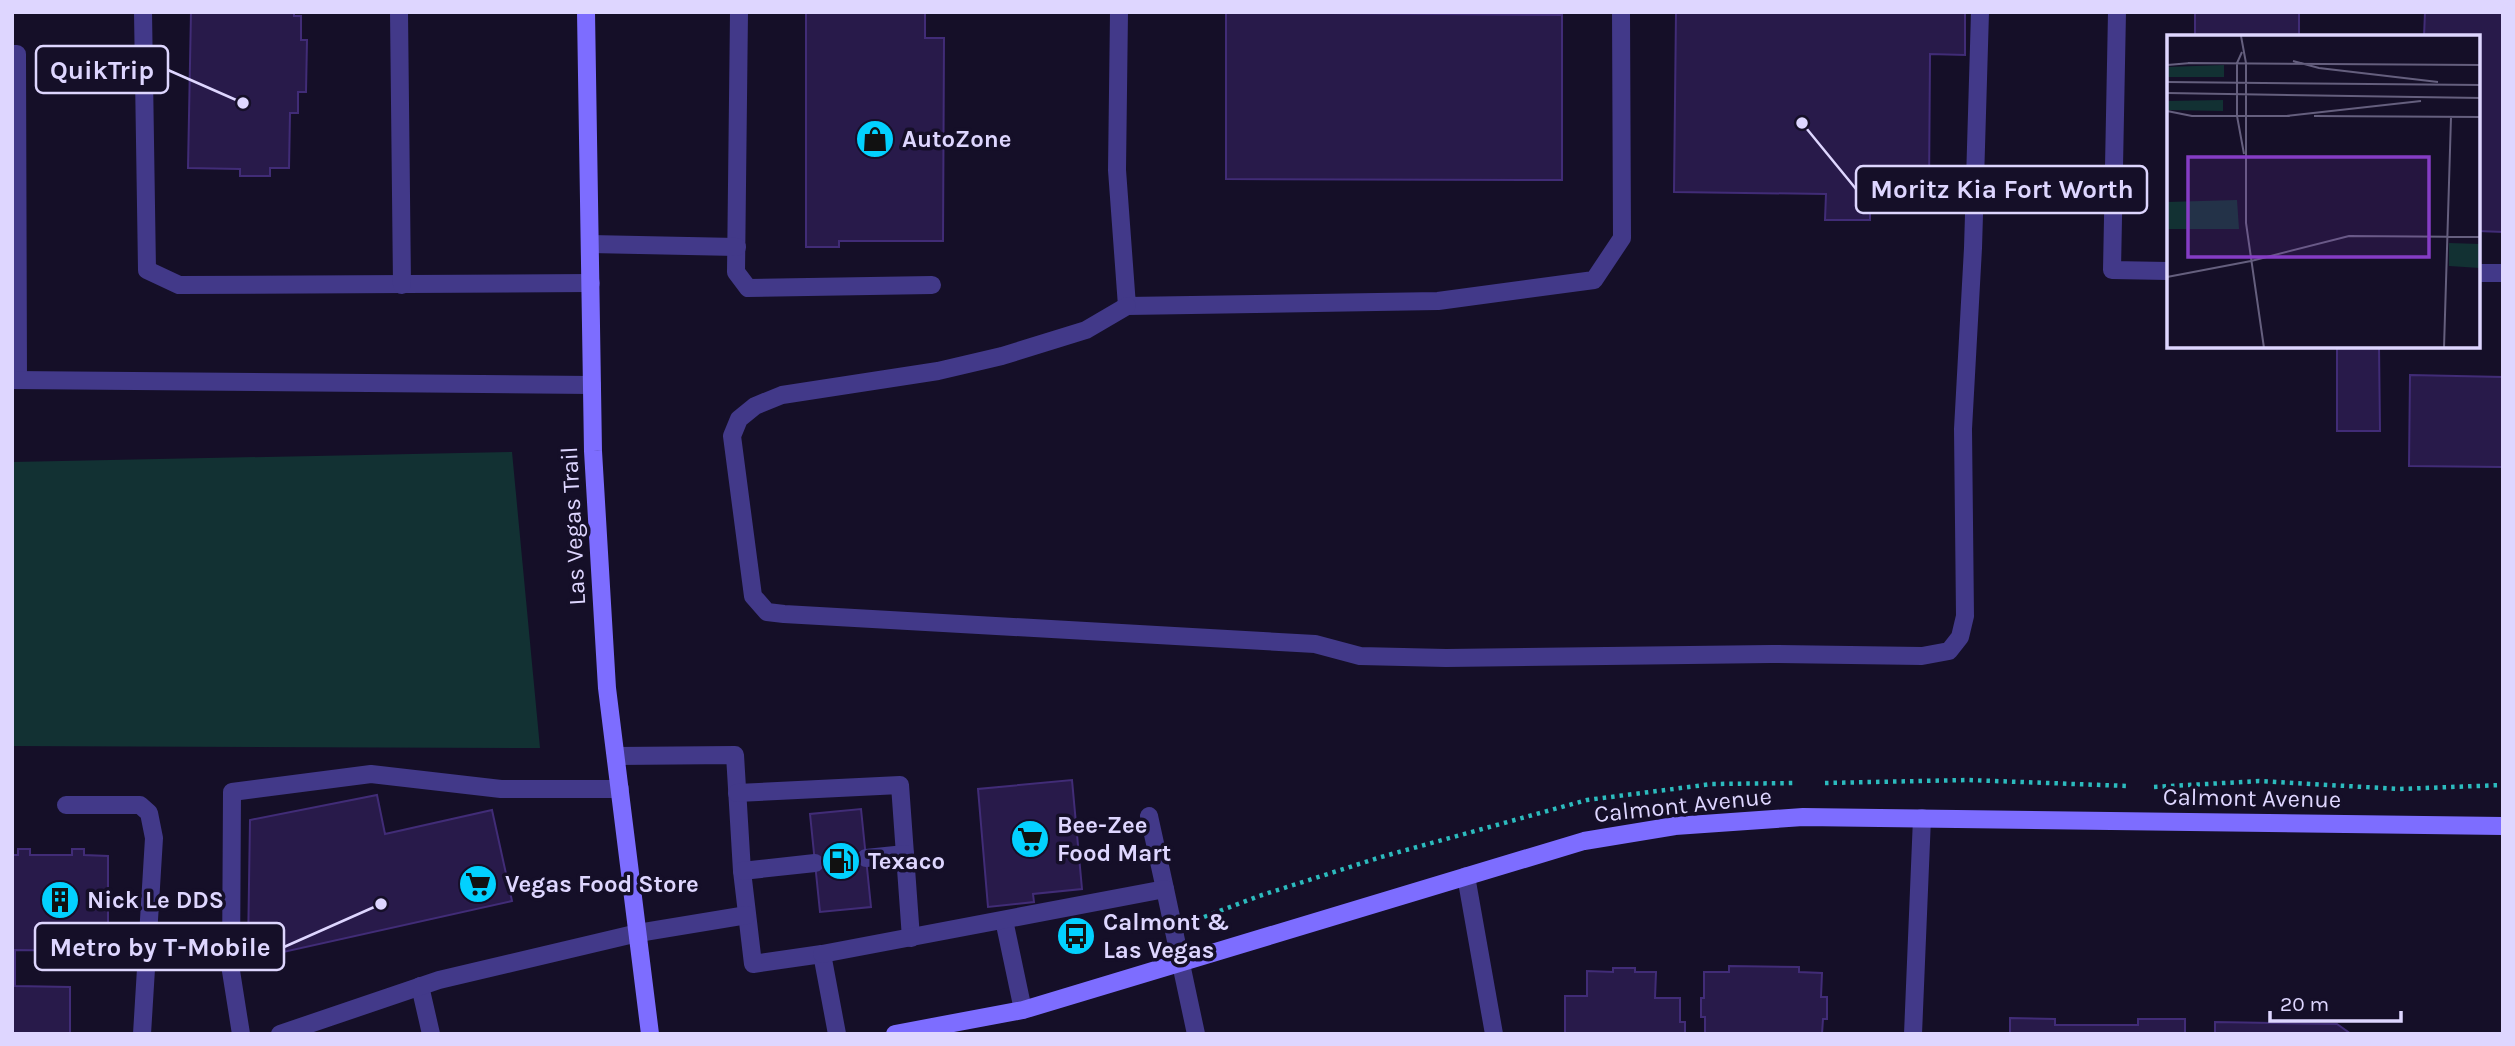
<svg xmlns="http://www.w3.org/2000/svg" width="2515" height="1046" font-family="Karla,sans-serif">
  <style>
    .green { fill: #123133 }
    .building { fill: #281a4a; stroke: #412c77; stroke-width: 2 }
    .lines { fill: none; stroke-linecap: round; stroke-linejoin: round }
    .path { stroke: #2cbbbe; stroke-width: 4.5; stroke-dasharray: 3.5 5; stroke-linecap: butt }
    .lane { stroke: #423989; stroke-width: 18 }
    .secondary { stroke: #7d6dff; stroke-width: 18 }
    .labels { text-anchor: middle; dominant-baseline: central; stroke-width: 7; stroke-linejoin: round; paint-order: stroke }
    .poi-label { font-size: 24px; font-weight: bold; fill: #ded6ff; stroke: #150f28; text-anchor: start }
    .street-label { font-size: 24px; fill: #ded6ff; stroke: #150f28 }
    .inset-road { fill: none; stroke: #655f7e; stroke-width: 2 }
    .view { fill: #853dc5; fill-opacity: 0.15; stroke: #853dc5; stroke-width: 3.5 }
    .inset-edge { fill: none; stroke: #ded6ff; stroke-width: 3.5 }
    .leader { fill: none; stroke: #ded6ff; stroke-width: 2.5 }
    .callout-dot { fill: #ded6ff; stroke: #150f28; stroke-width: 2.5 }
    .callout { fill: #150f28; stroke: #ded6ff; stroke-width: 2.5 }
    .callout-label { font-size: 26px; text-anchor: middle; font-weight: bold; fill: #ded6ff }
  </style>
  <rect width="100%" height="100%" fill="#150f28"/>
  <polygon class="green" points="512,452 540,748 12,746 12,462"/>
  <g class="building">
    <polygon points="191,12 294,12 294,16 301,16 301,40 307,40 306,92 298,92 298,113 290,113 289,168 270,168 270,176 240,176 240,169 188,168"/>
    <polygon points="806,12 925,12 925,38 944,38 943,241 839,241 839,247 806,247"/>
    <polygon points="1226,12 1562,15 1562,180 1226,179"/>
    <polygon points="1676,12 1965,12 1965,55 1930,54 1929,191 1870,191 1870,220 1825,220 1826,194 1674,192"/>
    <rect x="2195" y="12" width="104" height="25"/>
    <polygon points="2425,12 2503,12 2503,232 2478,231 2478,37 2424,37"/>
    <polygon points="2337,346 2379,346 2380,431 2337,431"/>
    <polygon points="2410,375 2503,377 2503,467 2409,466"/>
    <polygon points="1072,780 1082,889 1033,894 1034,902 988,907 978,789"/>
    <polygon points="377,795 385,834 492,810 512,901 252,959 250,947 248,949 250,820"/>
    <polygon points="861,809 871,907 820,912 810,814"/>
    <polygon points="18,849 30,849 30,855 72,855 72,849 84,849 84,855 108,856 108,944 96,944 96,951 15,950 15,986 70,987 70,1034 12,1034 12,855 18,855"/>
    <polygon points="1729,966 1799,967 1799,972 1822,973 1821,997 1827,997 1827,1019 1823,1019 1822,1034 1705,1034 1705,1017 1701,1017 1701,998 1704,998 1704,972 1729,972"/>
    <polygon points="1613,968 1635,968 1635,972 1656,972 1655,998 1680,998 1680,1022 1685,1022 1685,1034 1565,1034 1565,996 1587,996 1587,971 1613,972"/>
    <polygon points="2010,1018 2055,1019 2055,1025 2138,1025 2138,1019 2185,1019 2185,1034 2010,1034"/>
    <polygon points="2215,1022 2337,1024 2351,1034 2215,1034"/>
  </g>
  <g class="lines">
    <g class="path">
      <polyline points="1825,783 1968,780 2128,786"/>
      <polyline points="2154,787 2259,781 2399,789 2503,785"/>
      <polyline points="1204,917 1259,896 1381,857 1587,800 1712,784 1796,783"/>
    </g>
    <g class="lane">
      <polyline points="143,12 147,270 179,285 591,283"/>
      <polyline points="399,12 402,285"/>
      <polyline points="739,12 736,272 748,288 932,285"/>
      <polyline points="1119,12 1117,170 1127,306 1438,301 1594,280 1622,238 1621,12"/>
      <polyline points="2117,12 2112,270 2168,271"/>
      <polyline points="12,54 17,54 18,379"/>
      <polyline points="590,244 737,247"/>
      <polyline points="2478,273 2503,273"/>
      <polyline points="1127,306 1086,330 1002,356 938,371 782,395 755,406 739,419 732,436 753,596 767,612 784,614 1315,644 1360,656 1446,658 1771,654 1922,656 1949,651 1960,637 1965,616 1963,429 1973,248 1980,12"/>
      <polyline points="12,380 592,385"/>
      <polyline points="616,756 735,755 742,871 753,964 822,954 837,1034"/>
      <polyline points="737,793 900,785 911,938"/>
      <polyline points="66,805 140,805 149,813 154,838 142,1034"/>
      <polyline points="1149,816 1165,889"/>
      <polyline points="866,858 905,854"/>
      <polyline points="742,871 815,863"/>
      <polyline points="1466,876 1494,1034"/>
      <polyline points="1004,920 1023,1010"/>
      <polyline points="822,954 1165,889 1196,1034"/>
      <polyline points="420,986 431,1034"/>
      <polyline points="241,1034 231,971 232,792 371,774 501,789 620,789"/>
      <polyline points="280,1034 439,980 638,933 747,915"/>
      <polyline points="1913,1034 1922,818"/>
    </g>
    <g class="secondary">
      <polyline points="586,12 593,451 607,688 650,1034"/>
      <polyline points="895,1034 1023,1010 1584,841 1675,826 1803,817 2503,826"/>
    </g>
  </g>
  <defs>
    <symbol id="shop-disc" viewBox="-11 -11 22 22"><circle r="9.5" fill="#02d1ff" stroke="#150f28"/><path d="M-5-2.5h2.3a2.7 3.5 0 0 1 5.4 0H5L5.5 6h-11ZM-1.5-2.5h3a1.5 2.3 0 0 0-3 0Z" fill="#111"/></symbol>
    <symbol id="supermarket-disc" viewBox="-11 -11 22 22"><circle r="9.5" fill="#02d1ff" stroke="#150f28"/><path d="M-6-5.5h2.5l.6 2H6L4.5 2H-2.5L-4.4-4H-6ZM-1.5 3.2a1.3 1.3 0 1 0 .1 0ZM3 3.2a1.3 1.3 0 1 0 .1 0Z" fill="#111"/></symbol>
    <symbol id="fuel-disc" viewBox="-11 -11 22 22"><circle r="9.5" fill="#02d1ff" stroke="#150f28"/><path d="M-5.5-6h7V0h2V4h1.3V-2.5L3-4.5l.8-.8L6-3V5H2.5V1h-1V6h-7ZM-4.2-4.7v3.2H.2V-4.7Z" fill="#111"/></symbol>
    <symbol id="building-disc" viewBox="-11 -11 22 22"><circle r="9.5" fill="#02d1ff" stroke="#150f28"/><path d="M-4-6H4V6H1V3H-1V6H-4ZM-2.5-4.3h1.7v1.8h-1.7ZM.8-4.3h1.7v1.8H.8ZM-2.5-1h1.7V.8h-1.7ZM.8-1h1.7V.8H.8Z" fill="#111"/></symbol>
    <symbol id="bus-disc" viewBox="-11 -11 22 22"><circle r="9.5" fill="#02d1ff" stroke="#150f28"/><path d="M-5-6H5V4H4V6H2V4H-2V6H-4V4H-5ZM-3.5-4V0h7V-4ZM-3.5 1.2v1.5H-2V1.2ZM2 1.2v1.5H3.5V1.2Z" fill="#111"/></symbol>
  </defs>
  <g fill-rule="evenodd">
    <use href="#shop-disc" x="853" y="117" width="44" height="44"/>
    <use href="#supermarket-disc" x="1008" y="817" width="44" height="44"/>
    <use href="#fuel-disc" x="819" y="839" width="44" height="44"/>
    <use href="#supermarket-disc" x="456" y="862" width="44" height="44"/>
    <use href="#building-disc" x="38" y="878" width="44" height="44"/>
    <use href="#bus-disc" x="1054" y="914" width="44" height="44"/>
  </g>
  <g class="labels">
    <g class="poi-label">
      <text x="902" y="139">AutoZone</text>
      <text x="1057" y="825">Bee-Zee<tspan x="1057" dy="28">Food Mart</tspan></text>
      <text x="868" y="861">Texaco</text>
      <text x="505" y="884">Vegas Food Store</text>
      <text x="87" y="900">Nick Le DDS</text>
      <text x="1103" y="922">Calmont &amp;<tspan x="1103" dy="28">Las Vegas</tspan></text>
    </g>
    <g class="street-label">
      <text transform="translate(573 526) rotate(-93)">Las Vegas Trail</text>
      <text transform="translate(2252 798) rotate(1)">Calmont Avenue</text>
      <text transform="translate(1683 805) rotate(-6)">Calmont Avenue</text>
    </g>
  </g>
  <g transform="translate(2167 35)">
    <rect width="313" height="313" fill="#150f28"/>
    <path d="M57 30V42H0V32ZM56 65V76L0 75V66ZM70 165 72 194H0V167ZM282 208 313 209V233L282 231Z" fill="#123133"/>
    <path class="inset-road" d="M74 1 79 28V188L97 313M75 17 70 28V81L77 119M126 26 152 33 271 47M21 28 314 30M0 30 24 28M0 47 314 50M0 58 314 63M0 76 25 81M24 81H123M119 81 254 66M147 81 314 82M84 226 182 201 314 202M0 242 84 226M277 313 284 82"/>
    <path class="view" d="M21 122H262V222H21Z"/>
    <rect width="313" height="313" class="inset-edge"/>
  </g>
  <path class="leader" d="M243 103L168 70M1802 123L1856 189M381 904L284 947"/>
  <g class="callout-dot">
    <circle cx="243" cy="103" r="7"/>
    <circle cx="1802" cy="123" r="7"/>
    <circle cx="381" cy="904" r="7"/>
  </g>
  <g class="callout">
    <rect x="36" y="46" width="132" height="47" rx="7"/>
    <rect x="1856" y="166" width="291" height="47" rx="7"/>
    <rect x="35" y="923" width="249" height="47" rx="7"/>
  </g>
  <g class="callout-label">
    <text x="102" y="79">QuikTrip</text>
    <text x="2002" y="198">Moritz Kia Fort Worth</text>
    <text x="160" y="956">Metro by T-Mobile</text>
  </g>
  <rect width="2515" height="1046" fill="none" stroke="#ded6ff" stroke-width="28"/>
  <path d="M2270 1011v10h131v-10" fill="none" stroke="#ded6ff" stroke-width="3.5"/>
  <text x="2280" y="1011" font-size="21" fill="#ded6ff" stroke="#150f28" stroke-width="5" paint-order="stroke">20 m</text>
</svg>
